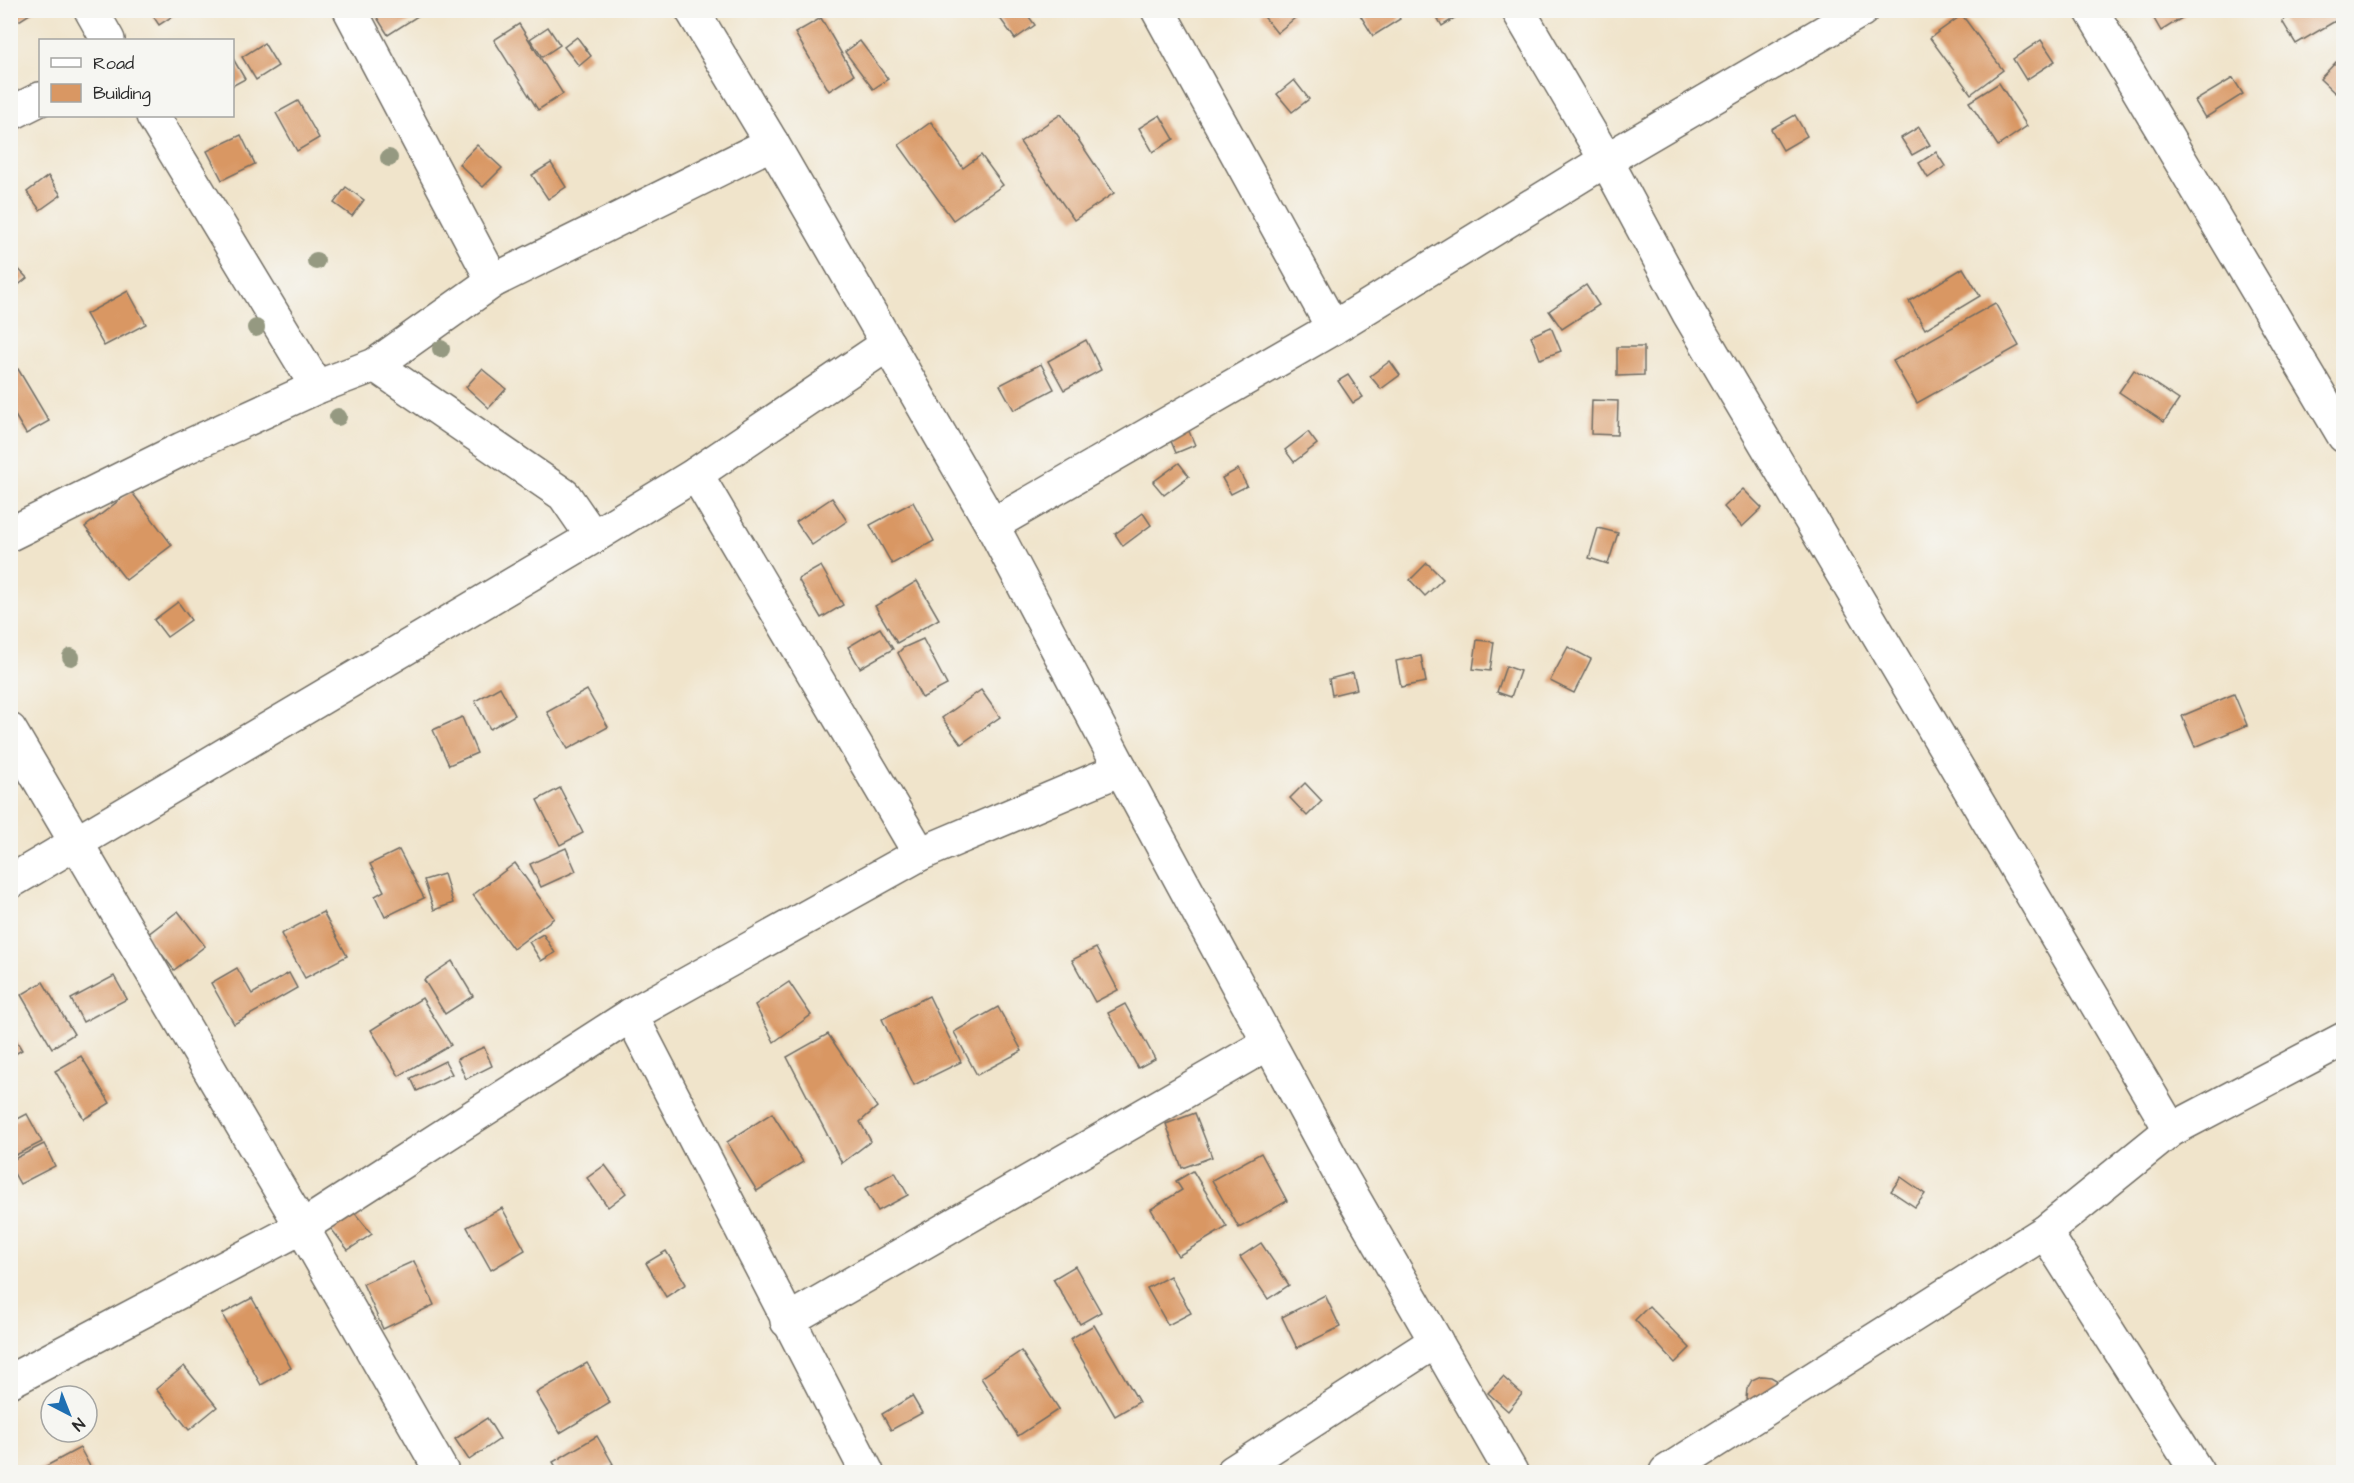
<svg xmlns="http://www.w3.org/2000/svg" width="2354" height="1483" font-family="'Architects Daughter',sans-serif">
  <style>
    .building { fill: #d99763 }
    .lines { fill: none; stroke-linecap: round; stroke-linejoin: round }
    .street-casing { stroke: #706c63; stroke-width: 36 }
    .street { stroke: #fff; stroke-width: 33 }
    .tree { fill: #959981 }
  </style>
  <rect width="100%" height="100%" fill="#f6f6f2"/>
  <filter id="ink" filterUnits="userSpaceOnUse"><feTurbulence type="fractalNoise" baseFrequency=".0167" numOctaves="2"/><feDisplacementMap in="SourceGraphic" scale="12" xChannelSelector="R" yChannelSelector="G"/><feConvolveMatrix kernelMatrix="1 2 1 2 8 2 1 2 1" color-interpolation-filters="sRGB"/></filter>
  <filter id="wash" filterUnits="userSpaceOnUse"><feTurbulence type="fractalNoise" baseFrequency=".008" numOctaves="4" result="noise"/><feDisplacementMap in="SourceGraphic" scale="24" xChannelSelector="R" yChannelSelector="G"/><feGaussianBlur stdDeviation="1.35" result="paint"/><feColorMatrix in="noise" values="0 0 0 0 0 0 0 0 0 0 0 0 0 0 0 0 0 1.4 0 .05"/><feComposite in="paint" operator="in"/></filter>
  <g filter="url(#wash)">
    <rect width="100%" height="100%" fill="#f0e4cb"/>
    <g id="blocks">
      <g class="building">
        <polygon points="12,10 36,10 19,21"/>
        <polygon points="149,10 182,10 159,25"/>
        <polygon points="375,10 423,10 424,12 388,35 373,11"/>
        <polygon points="994,10 1024,10 1035,25 1015,39"/>
        <polygon points="1266,10 1289,10 1295,18 1277,33 1262,14"/>
        <polygon points="1357,10 1395,10 1400,19 1373,36"/>
        <polygon points="1433,10 1459,10 1461,14 1442,26"/>
        <polygon points="2149,10 2181,10 2185,16 2161,31"/>
        <polygon points="2300,10 2344,10 2344,16 2296,44 2282,21"/>
        <polygon points="1962,15 2003,70 1971,94 1930,38"/>
        <polygon points="821,18 854,75 829,91 795,33"/>
        <polygon points="519,24 563,94 538,110 494,40"/>
        <polygon points="548,27 560,45 542,57 530,39"/>
        <polygon points="577,37 591,56 579,66 564,47"/>
        <polygon points="2041,40 2055,61 2026,80 2013,59"/>
        <polygon points="860,41 888,79 873,89 845,52"/>
        <polygon points="264,43 278,66 256,80 242,57"/>
        <polygon points="232,57 245,79 232,86"/>
        <polygon points="2336,62 2344,69 2344,84 2335,93 2320,79"/>
        <polygon points="2233,78 2243,94 2205,118 2195,101"/>
        <polygon points="1294,80 1309,99 1292,112 1277,94"/>
        <polygon points="1999,83 2027,126 1998,146 1969,102"/>
        <polygon points="298,101 319,138 297,151 276,113"/>
        <polygon points="1061,114 1114,193 1074,220 1020,142"/>
        <polygon points="1160,115 1174,139 1153,152 1139,128"/>
        <polygon points="1795,115 1807,136 1783,150 1771,129"/>
        <polygon points="931,122 963,168 981,155 1003,185 953,220 899,145"/>
        <polygon points="1919,127 1930,145 1912,155 1901,138"/>
        <polygon points="241,135 255,164 222,180 207,151"/>
        <polygon points="477,145 502,168 483,187 459,164"/>
        <polygon points="1936,152 1945,166 1928,178 1919,163"/>
        <polygon points="551,163 566,187 548,199 532,175"/>
        <polygon points="48,176 61,195 40,210 27,192"/>
        <polygon points="346,187 364,200 352,216 334,203"/>
        <polygon points="10,260 27,278 10,292"/>
        <polygon points="1963,268 1980,296 1925,329 1909,301"/>
        <polygon points="1586,285 1599,305 1562,329 1549,311"/>
        <polygon points="128,291 146,324 104,346 86,314"/>
        <polygon points="1995,303 2019,346 1917,403 1893,361"/>
        <polygon points="1551,327 1561,351 1540,359 1531,336"/>
        <polygon points="1086,340 1101,370 1064,390 1048,361"/>
        <polygon points="1617,347 1644,347 1644,375 1617,376"/>
        <polygon points="1390,361 1400,375 1381,389 1370,376"/>
        <polygon points="1041,364 1054,389 1014,410 1000,385"/>
        <polygon points="18,369 49,421 26,434 10,407 10,373"/>
        <polygon points="482,369 506,389 489,408 466,387"/>
        <polygon points="2134,370 2179,400 2164,422 2119,392"/>
        <polygon points="1348,375 1363,397 1353,403 1338,381"/>
        <polygon points="1592,400 1618,401 1617,435 1591,434"/>
        <polygon points="1178,406 1195,445 1176,453 1160,415"/>
        <polygon points="1308,432 1317,444 1294,462 1285,450"/>
        <polygon points="1179,463 1189,476 1164,495 1153,482"/>
        <polygon points="1238,469 1247,486 1231,494 1222,478"/>
        <polygon points="1743,489 1762,508 1742,527 1724,507"/>
        <polygon points="131,491 172,545 126,580 85,527"/>
        <polygon points="832,498 847,521 812,545 796,522"/>
        <polygon points="913,502 934,541 892,564 870,525"/>
        <polygon points="1143,513 1151,525 1123,546 1115,534"/>
        <polygon points="1598,528 1618,533 1608,564 1589,558"/>
        <polygon points="1427,563 1443,579 1425,596 1410,580"/>
        <polygon points="821,566 843,605 821,618 798,579"/>
        <polygon points="917,581 939,619 897,643 875,606"/>
        <polygon points="178,602 191,620 167,637 154,620"/>
        <polygon points="880,628 893,649 860,668 848,647"/>
        <polygon points="923,639 947,685 922,698 898,653 903,648"/>
        <polygon points="1477,640 1494,642 1490,671 1473,669"/>
        <polygon points="1568,647 1591,659 1574,693 1550,681"/>
        <polygon points="1421,656 1426,682 1401,687 1396,661"/>
        <polygon points="1506,666 1520,671 1511,697 1497,692"/>
        <polygon points="1353,673 1357,689 1332,695 1329,679"/>
        <polygon points="500,687 515,715 490,729 475,701"/>
        <polygon points="587,690 608,727 568,749 547,712"/>
        <polygon points="981,690 1000,717 961,744 942,718"/>
        <polygon points="2234,694 2247,725 2195,747 2182,716"/>
        <polygon points="462,717 477,753 449,765 433,730"/>
        <polygon points="1305,783 1322,801 1307,816 1290,798"/>
        <polygon points="560,788 583,833 560,845 537,800"/>
        <polygon points="566,848 576,871 541,887 530,864"/>
        <polygon points="399,850 424,898 385,917 375,896 384,891 370,864"/>
        <polygon points="515,863 554,918 513,949 473,895"/>
        <polygon points="444,874 453,903 434,910 424,880"/>
        <polygon points="178,911 205,946 174,970 147,935"/>
        <polygon points="323,912 347,956 305,978 281,934"/>
        <polygon points="543,934 555,953 541,961 529,942"/>
        <polygon points="1096,948 1118,990 1095,1002 1072,960"/>
        <polygon points="452,961 473,996 445,1014 424,980"/>
        <polygon points="237,968 252,994 289,973 297,988 234,1024 211,983"/>
        <polygon points="114,976 127,999 83,1022 71,999"/>
        <polygon points="43,982 74,1034 52,1048 21,995"/>
        <polygon points="789,982 811,1015 774,1042 755,1005"/>
        <polygon points="929,996 961,1062 914,1085 882,1019"/>
        <polygon points="422,998 451,1045 399,1076 371,1030"/>
        <polygon points="1125,1004 1155,1059 1138,1068 1108,1013"/>
        <polygon points="998,1007 1022,1051 977,1075 954,1032"/>
        <polygon points="10,1031 22,1050 10,1057"/>
        <polygon points="828,1034 877,1107 860,1122 871,1141 842,1163 787,1057"/>
        <polygon points="484,1047 492,1066 466,1079 457,1059"/>
        <polygon points="81,1056 110,1103 84,1119 55,1071"/>
        <polygon points="445,1061 452,1074 417,1091 411,1078"/>
        <polygon points="772,1113 803,1162 757,1191 727,1142"/>
        <polygon points="1195,1113 1212,1157 1182,1168 1166,1124"/>
        <polygon points="27,1114 42,1142 10,1158 10,1123"/>
        <polygon points="44,1144 55,1166 20,1184 10,1166 10,1161"/>
        <polygon points="1261,1153 1287,1201 1239,1228 1212,1180"/>
        <polygon points="605,1165 626,1193 608,1207 587,1178"/>
        <polygon points="1193,1171 1227,1227 1178,1256 1151,1209 1182,1190 1176,1181"/>
        <polygon points="895,1172 908,1195 878,1211 865,1189"/>
        <polygon points="1901,1177 1925,1194 1915,1207 1891,1191"/>
        <polygon points="502,1208 525,1250 491,1270 467,1227"/>
        <polygon points="353,1211 372,1234 348,1250 328,1225"/>
        <polygon points="1261,1243 1289,1285 1268,1299 1240,1257"/>
        <polygon points="666,1251 686,1284 666,1297 646,1263"/>
        <polygon points="414,1261 434,1305 383,1329 363,1284"/>
        <polygon points="1075,1266 1101,1312 1080,1324 1053,1279"/>
        <polygon points="1170,1276 1191,1313 1168,1325 1147,1288"/>
        <polygon points="1325,1295 1340,1327 1297,1348 1282,1317"/>
        <polygon points="252,1298 291,1368 261,1385 222,1314"/>
        <polygon points="1649,1306 1690,1348 1675,1363 1635,1320"/>
        <polygon points="1094,1325 1139,1402 1115,1416 1070,1339"/>
        <polygon points="1021,1351 1059,1409 1018,1436 981,1378"/>
        <polygon points="587,1363 610,1403 560,1433 536,1393"/>
        <polygon points="184,1366 217,1407 189,1430 156,1389"/>
        <polygon points="1761,1376 1771,1377 1778,1381 1752,1407 1746,1399 1747,1389 1752,1380"/>
        <polygon points="1503,1377 1522,1394 1508,1411 1488,1393"/>
        <polygon points="912,1396 922,1413 891,1430 882,1414"/>
        <polygon points="487,1418 500,1439 469,1460 455,1439"/>
        <polygon points="597,1436 613,1464 599,1472 559,1472 553,1462"/>
        <polygon points="80,1448 93,1472 35,1472"/>
      </g>
    </g>
  </g>
  <g filter="url(#ink)">
    <use href="#blocks" fill-opacity="0" stroke="#706c63" stroke-width="1.5"/>
    <g class="lines">
      <defs>
        <g id="street">
          <polyline points="91,10 108,40"/>
          <polyline points="350,10 493,281"/>
          <polyline points="692,10 772,143 992,525 1121,769 1342,1178 1511,1472"/>
          <polyline points="1158,10 1333,328"/>
          <polyline points="1518,10 1606,160 1688,312 2171,1130"/>
          <polyline points="2091,10 2344,436"/>
          <polyline points="10,114 40,99"/>
          <polyline points="153,116 317,387"/>
          <polyline points="375,365 564,495 593,537"/>
          <polyline points="696,474 920,854"/>
          <polyline points="992,525 1333,328 1606,160 1862,10"/>
          <polyline points="10,534 182,449 317,387 375,365 493,281 772,143"/>
          <polyline points="10,730 302,1227 442,1472"/>
          <polyline points="10,882 593,537 696,474 888,344"/>
          <polyline points="631,1015 867,1472"/>
          <polyline points="2045,1232 2197,1472"/>
          <polyline points="787,1321 1269,1043"/>
          <polyline points="10,1381 302,1227 631,1015 920,854 1121,769"/>
          <polyline points="1233,1472 1436,1341"/>
          <polyline points="1666,1472 2045,1232 2171,1130 2344,1039"/>
        </g>
      </defs>
      <use href="#street" class="street-casing"/>
      <use href="#street" class="street"/>
    </g>
    <g class="tree">
      <circle cx="389" cy="158" r="9"/>
      <circle cx="316" cy="261" r="9"/>
      <circle cx="256" cy="328" r="9"/>
      <circle cx="441" cy="349" r="9"/>
      <circle cx="338" cy="417" r="9"/>
      <circle cx="71" cy="657" r="9"/>
    </g>
  </g>
  <rect width="2354" height="1483" fill="none" stroke="#f6f6f2" stroke-width="36"/>
  <rect x="39" y="39" width="195" height="78" fill="#f6f6f2" stroke="#a5a5a2" stroke-width="1.5"/>
  <rect x="51" y="58" width="30" height="9" fill="#ffffff" stroke="#a5a5a2" stroke-width="1.5"/>
  <text x="93" y="69" font-size="18" fill="#2b2b2b">Road</text>
  <rect x="51" y="84" width="30" height="18" fill="#d99763" stroke="#a5a5a2" stroke-width="1.5"/>
  <text x="93" y="99" font-size="18" fill="#2b2b2b">Building</text>
  <g transform="translate(69 1414) rotate(138)"><circle r="28" fill="#f6f6f2" stroke="#a5a5a2" stroke-width="1.5"/>
  <path d="M0-4.5L10 22L0 15L-10 22Z" fill="#1f6fb2"/>
  <text y="-9" font-size="16" font-weight="bold" text-anchor="middle" fill="#2b2b2b">N</text>
  </g>
</svg>
